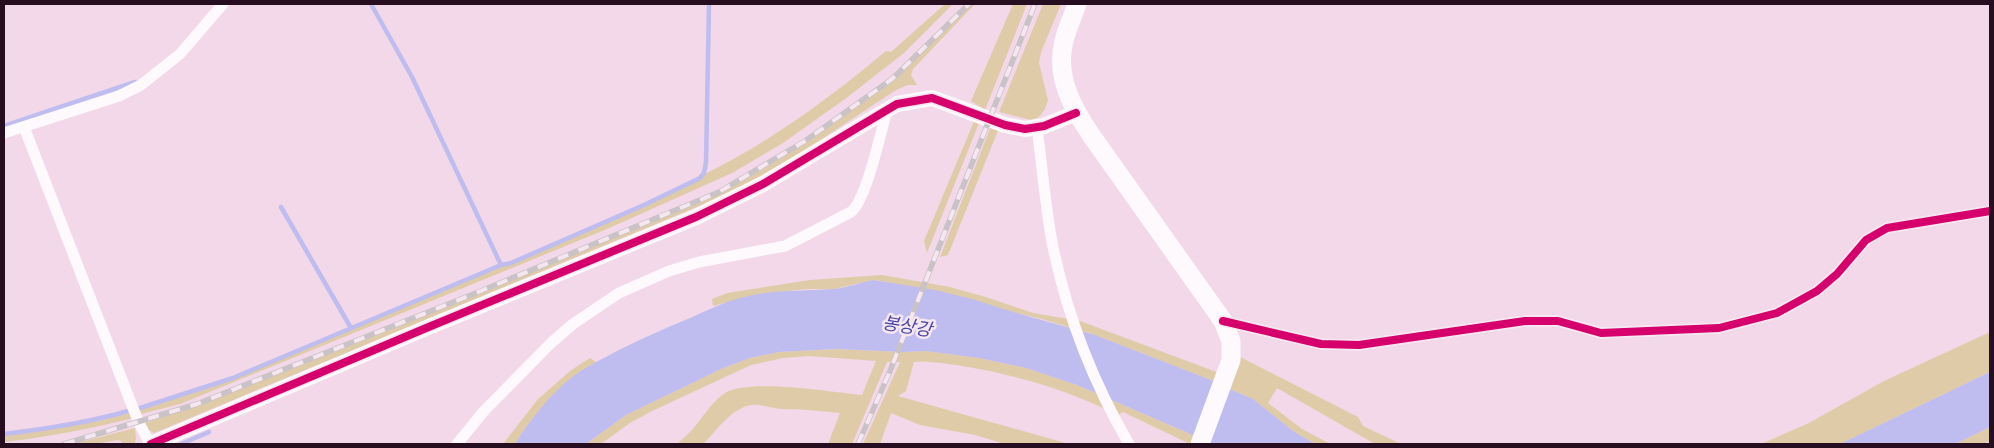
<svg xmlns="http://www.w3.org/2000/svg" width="1994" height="448" font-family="'IBM Plex Sans','Noto Sans KR',sans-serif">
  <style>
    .green { fill: #dfcba7 }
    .water { fill: #bfbcef }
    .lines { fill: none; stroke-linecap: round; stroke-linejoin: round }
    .stream { stroke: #bfbcef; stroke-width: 4.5 }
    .street { stroke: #fdf9fc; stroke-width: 11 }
    .secondary { stroke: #fdf9fc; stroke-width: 16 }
    .primary { stroke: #fdf9fc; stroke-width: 19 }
    .rail-casing { stroke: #c9c2c7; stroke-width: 5.5 }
    .rail { stroke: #f5e6f0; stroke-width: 4; stroke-dasharray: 11; stroke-linecap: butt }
    .cycleway-casing { stroke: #f5e6f0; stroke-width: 11 }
    .cycleway { stroke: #d6006c; stroke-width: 8 }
    .labels { text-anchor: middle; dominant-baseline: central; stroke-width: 5; stroke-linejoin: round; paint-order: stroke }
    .water-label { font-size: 18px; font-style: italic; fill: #4646a4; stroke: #f5e6f0 }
  </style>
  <rect width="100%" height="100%" fill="#f2d8e8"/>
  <g class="green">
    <path d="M945 4H953L904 53 845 99 783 143 732 173 607 229 283 362 180 404 141 414 140 410 233 378 502 266 512 264 644 206 700 179 705 174C771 141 830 98 886 51L891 52Z"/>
    <path d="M967 4H975L913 69 911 75 917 85H908L896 90 796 156 728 194 154 433 149 430 145 423C259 384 370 338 481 292 529 272 576 253 624 233 659 219 694 206 727 189 818 142 897 77 967 4Z"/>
    <polygon points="1013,4 1027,4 985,110 971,101"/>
    <polygon points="1043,4 1061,4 1041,52 1039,63 1048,100 1045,109 1039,117 1031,120 999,112"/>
    <polygon points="975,119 979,123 927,253 924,241"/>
    <polygon points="991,126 999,128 948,255 940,257"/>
    <polygon points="882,275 950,287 989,298 1033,313 1080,321 1219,373 1216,382 1095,335 1042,319 887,282 874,280 834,289 808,289 758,294 713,306 712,299 727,293 810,280"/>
    <polygon points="1990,332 1990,372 1840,444 1761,444 1809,423 1884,381"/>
    <path d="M837 349 903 352 926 351 979 358 1026 368 1077 385 1195 436 1193 444H1190L1123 412 1118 415C1070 391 1020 376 968 367 949 364 932 361 914 362L906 391 898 396 1069 444H1005L975 435 920 425 891 413 880 444H863L900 362H887L852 444H828L840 413C820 411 801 409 782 409 767 408 755 400 740 409 726 416 714 433 703 444H677C683 438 691 432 696 425 705 414 713 401 725 393 749 378 832 392 862 395L876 361 810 356 783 358 751 365 652 411 630 423 601 444H586L626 415 721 369 750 358 779 352Z"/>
    <polygon points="1238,356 1358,417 1363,426 1401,444 1375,444 1277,388 1268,403 1302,429 1330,444 1315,444 1293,431 1253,399 1227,388"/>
    <path d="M590 358 597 363C561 379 536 412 515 444H503L538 399 570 371Z"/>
    <path d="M132 412 133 418C90 429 48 437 4 442V436L99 421Z"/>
    <polygon points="1990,427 1990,441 1983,444 1955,444"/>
    <polygon points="135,428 136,438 135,443 123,444 121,441 118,440 95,444 73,444"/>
  </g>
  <g class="water">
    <path d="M874 280 935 290 972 299 1010 311 1095 335 1216 382 1195 436 1077 385 1026 368 979 358 926 351 903 352 837 349 779 352 750 358 721 369 626 415 586 444H515C532 417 556 386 584 369 615 351 649 335 683 321 709 310 728 299 758 294 783 290 808 291 833 289 847 288 861 282 874 280Z"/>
    <polygon points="1990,372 1990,427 1955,444 1840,444"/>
    <polygon points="1227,388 1253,399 1293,431 1315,444 1211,444 1206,442"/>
  </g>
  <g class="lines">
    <g class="stream">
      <polyline points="371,4 412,77 501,265"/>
      <polyline points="4,126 135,82"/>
      <polyline points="281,207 351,328"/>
      <polyline points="140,408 233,378 501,265 511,263 644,205 700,178 704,173 706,162 709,4"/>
      <path d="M4 434C46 429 87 423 128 411"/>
      <polyline points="181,444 209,432"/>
    </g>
    <g class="street">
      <polyline points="24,127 138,421 150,444"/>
      <path d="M1037 128C1042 165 1045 204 1052 242 1066 313 1093 382 1129 444"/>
      <polyline points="4,133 119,96 141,85 180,54 223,4"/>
      <polyline points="1223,321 1321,344 1359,345 1525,321 1558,321 1601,333 1719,328 1777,313 1817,291 1837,274 1866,240 1887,228 1990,211"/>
      <path d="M457 444 484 411 551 343 573 324 619 293 669 271 699 262 785 246 851 212C867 199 881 130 888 107"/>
    </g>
    <polyline class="secondary" points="151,444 431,326 696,217 763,184 897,104 932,98 1005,125 1025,129 1044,126 1076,113"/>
    <path class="primary" d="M1077 4C1073 16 1067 28 1064 41 1055 76 1072 107 1091 135L1223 321 1231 341V360L1200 444"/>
    <defs>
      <g id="rail">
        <polyline points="64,444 197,404 476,293 719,192 805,141 892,79 969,4"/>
        <polyline points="858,444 890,371 1035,4"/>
      </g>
    </defs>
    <use href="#rail" class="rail-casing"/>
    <use href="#rail" class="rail"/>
    <defs>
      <g id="cycleway">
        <polyline points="1223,321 1321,344 1359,345 1525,321 1558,321 1601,333 1719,328 1777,313 1817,291 1837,274 1866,240 1887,228 1990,211"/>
        <polyline points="151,444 431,326 696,217 763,184 897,104 932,98 1005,125 1025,129 1044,126 1076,113"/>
      </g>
    </defs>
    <use href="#cycleway" class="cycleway-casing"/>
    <use href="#cycleway" class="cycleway"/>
  </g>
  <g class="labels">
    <g class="water-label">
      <text transform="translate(907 326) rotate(9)">봉상강</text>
    </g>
  </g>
  <rect width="1994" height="448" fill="none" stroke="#270d20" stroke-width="10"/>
</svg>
